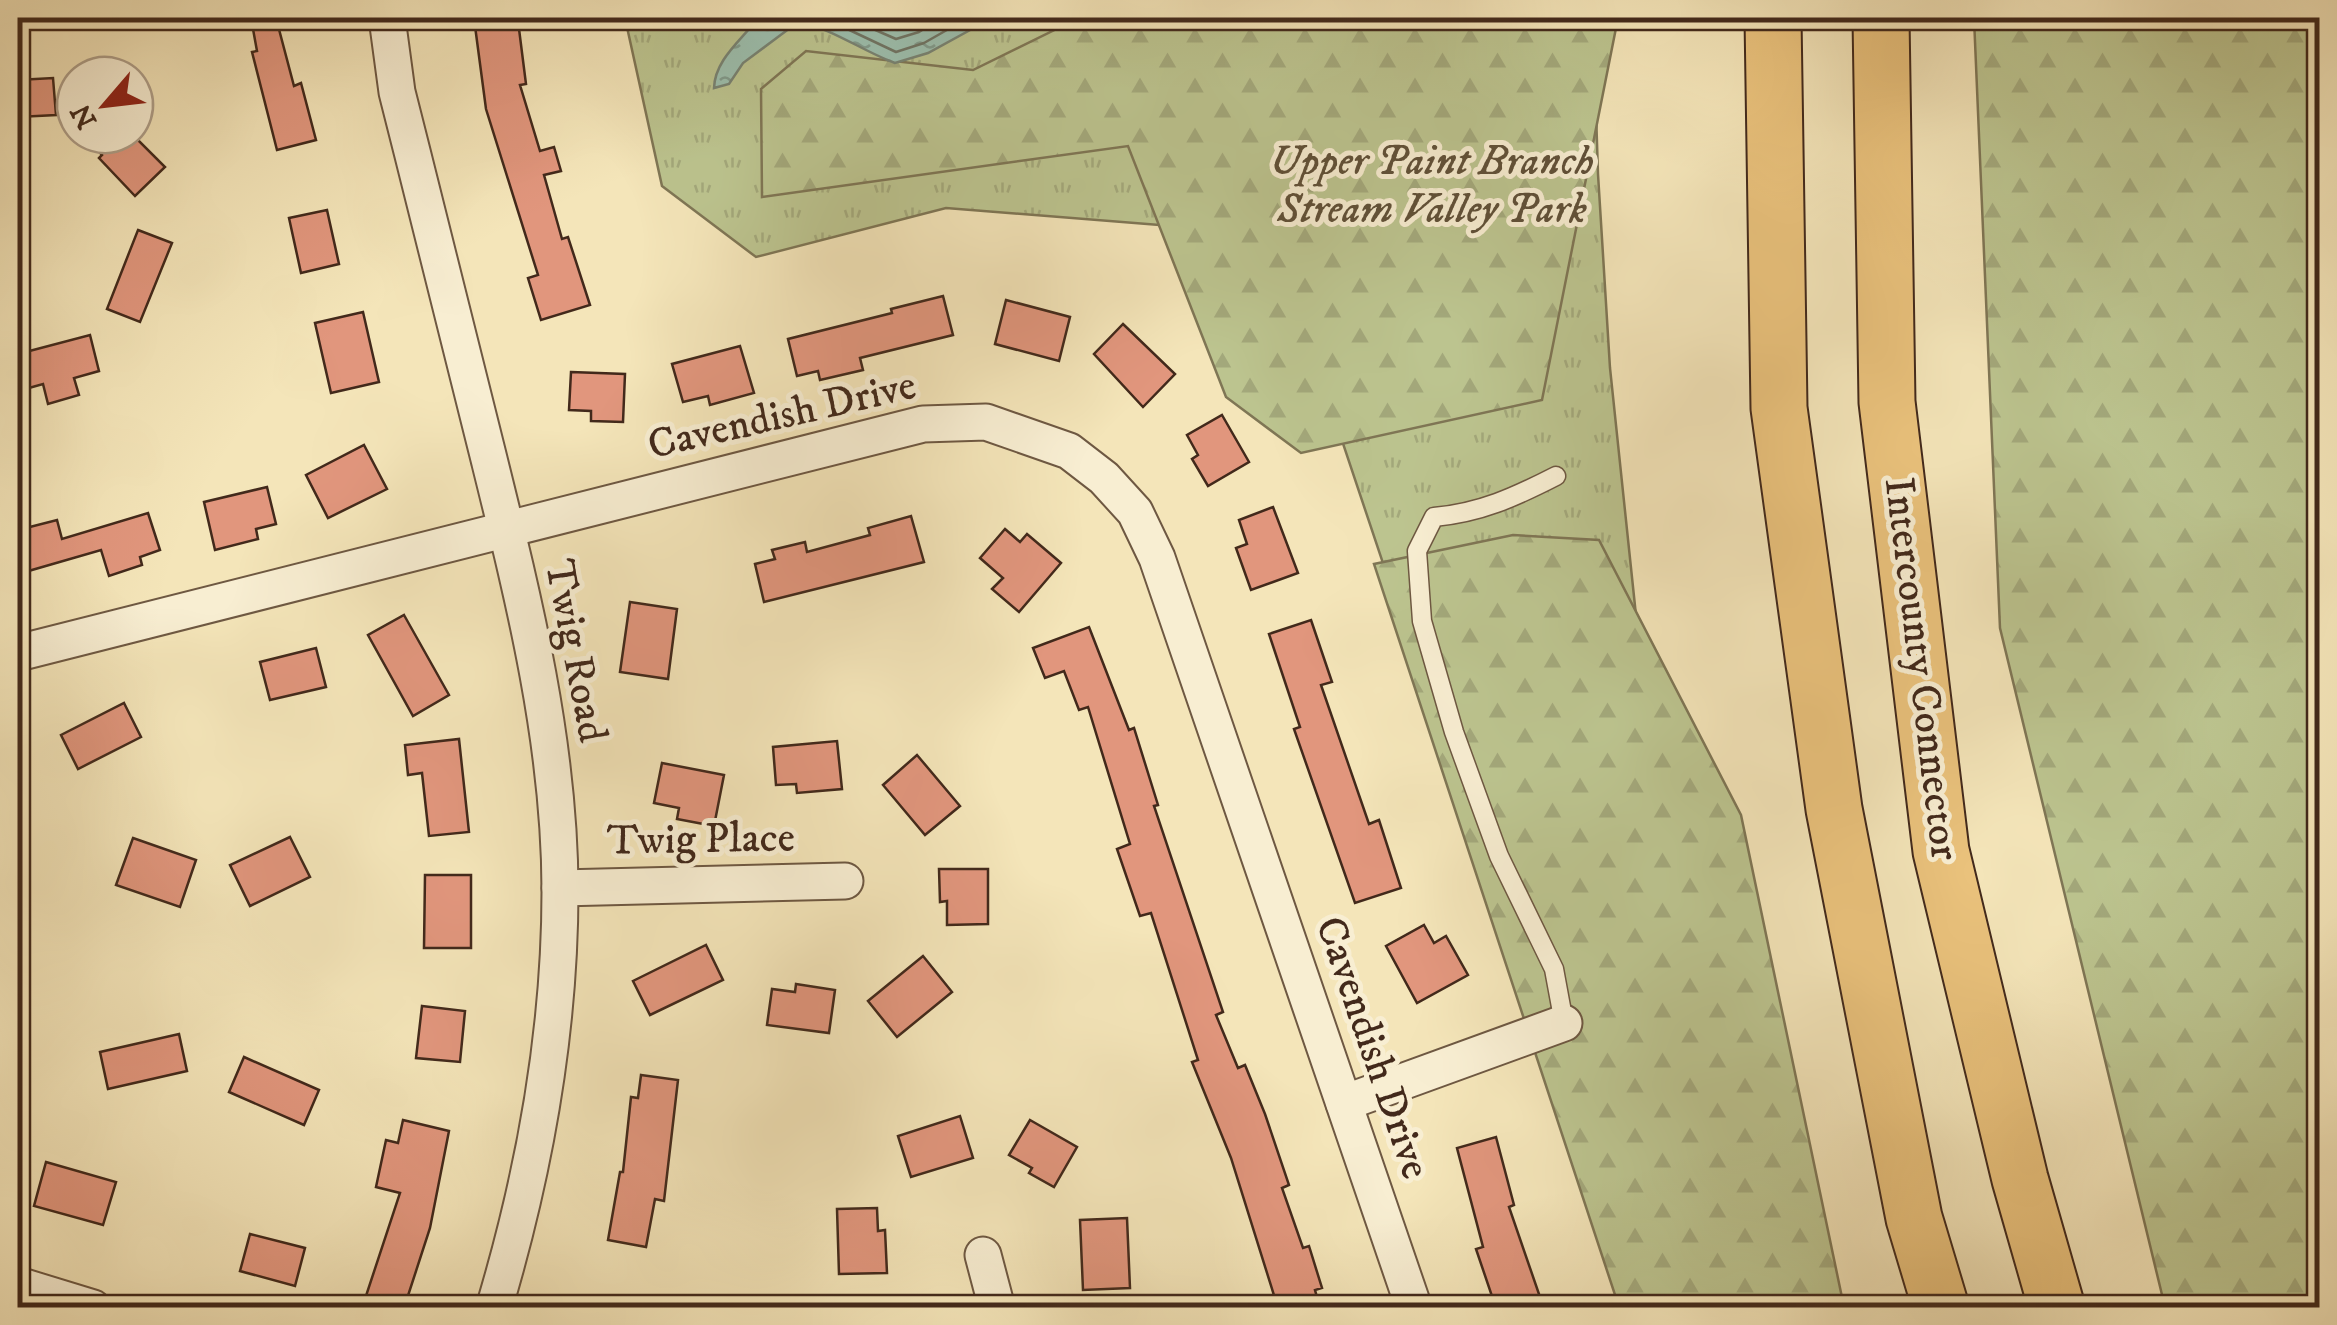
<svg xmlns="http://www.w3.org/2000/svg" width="2337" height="1325" font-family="'IM FELL DW Pica',serif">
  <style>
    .grass { fill: url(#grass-tufts); stroke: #7f7655; stroke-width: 2.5 }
    .forest { fill: url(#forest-firs); stroke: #7f7655; stroke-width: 2.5 }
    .water { fill: url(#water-ripples); stroke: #788373; stroke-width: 2.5 }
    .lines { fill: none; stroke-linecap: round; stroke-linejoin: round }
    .shore { stroke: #6f7464; stroke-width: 2.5 }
    .building { fill: #e1967d; stroke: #42291b; stroke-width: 2.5 }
    .service-casing { stroke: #6e5842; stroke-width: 21 }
    .minor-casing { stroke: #6e5842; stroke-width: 39 }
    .motorway-casing { stroke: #42291b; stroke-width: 59 }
    .service { stroke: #f8eed2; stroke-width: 18 }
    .minor { stroke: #f8eed2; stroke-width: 35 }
    .motorway { stroke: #eac27c; stroke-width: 55 }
    .labels { text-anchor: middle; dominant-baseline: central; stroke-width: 10; stroke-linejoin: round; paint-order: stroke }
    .park-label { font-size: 42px; font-style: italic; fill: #605038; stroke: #f8eed2 }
    .street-label { font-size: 42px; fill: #42291b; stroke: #f8eed2 }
  </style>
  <defs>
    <pattern id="grass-tufts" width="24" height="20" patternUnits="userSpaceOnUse" patternTransform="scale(2.5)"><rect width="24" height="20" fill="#bcc48f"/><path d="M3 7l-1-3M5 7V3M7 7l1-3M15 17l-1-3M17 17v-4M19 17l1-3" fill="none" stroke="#a3a87b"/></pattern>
    <pattern id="forest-firs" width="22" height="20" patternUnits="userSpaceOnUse" patternTransform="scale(2.5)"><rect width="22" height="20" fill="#bcc48f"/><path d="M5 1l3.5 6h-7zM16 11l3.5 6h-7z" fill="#a3a87b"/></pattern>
    <pattern id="water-ripples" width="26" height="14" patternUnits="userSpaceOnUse" patternTransform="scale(2.5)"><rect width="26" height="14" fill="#9cbfae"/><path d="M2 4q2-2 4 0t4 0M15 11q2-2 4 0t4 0" fill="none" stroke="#819b8d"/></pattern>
  </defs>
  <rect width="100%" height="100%" fill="#f4e5b9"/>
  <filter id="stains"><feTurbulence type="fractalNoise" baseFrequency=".002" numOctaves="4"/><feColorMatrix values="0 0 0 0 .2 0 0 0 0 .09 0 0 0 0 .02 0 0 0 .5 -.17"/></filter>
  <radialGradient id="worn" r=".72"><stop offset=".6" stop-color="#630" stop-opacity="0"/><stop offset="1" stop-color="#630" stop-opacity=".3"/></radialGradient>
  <polygon class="grass" points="625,18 1593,18 1598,174 1610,368 1639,644 1529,1000 1273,234 946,208 756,257 662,186"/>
  <g class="forest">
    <polygon points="1079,18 1618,18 1542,400 1301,453 1226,397 1128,146 762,197 761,89 806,51 973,70"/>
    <polygon points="1974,18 2319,18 2319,1307 2165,1307 2000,628"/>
    <polygon points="1513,535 1599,540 1741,815 1844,1307 1619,1307 1374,564"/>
  </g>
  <path class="water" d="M758 18H992L928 53 895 63C862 51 832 28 798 22L743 63 729 84 714 88C715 59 742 40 758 18Z"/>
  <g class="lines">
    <g class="shore">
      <polyline points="824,18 896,52 924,43 968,18"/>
      <polyline points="848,18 896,39 919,32 942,18"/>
    </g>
  </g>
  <g class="building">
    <polygon points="251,18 276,18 294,86 301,83 316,140 277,150 252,52 257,51"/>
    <polygon points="518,21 526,84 520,85 540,151 554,147 561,171 544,175 562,239 568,237 590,305 541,320 528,278 538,275 486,109 475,26"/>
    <polygon points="53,78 56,115 18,117 18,80"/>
    <polygon points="83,135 133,135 165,167 135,196 99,158 102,155"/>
    <polygon points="327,210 339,264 301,273 289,218"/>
    <polygon points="138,230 172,243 140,322 107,309"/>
    <polygon points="943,296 953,335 860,358 863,370 820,380 818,371 797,376 788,339 892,313 891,309"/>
    <polygon points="1006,300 1070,317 1059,361 995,344"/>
    <polygon points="363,312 379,382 331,393 315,323"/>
    <polygon points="1123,324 1175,374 1143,407 1094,354"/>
    <polygon points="90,335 99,371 74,378 79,395 48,404 43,384 18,391 18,354"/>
    <polygon points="740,346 754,393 710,405 708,396 683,402 672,364"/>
    <polygon points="571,372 625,374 623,422 591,421 591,411 569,410"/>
    <polygon points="1222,415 1249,462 1208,486 1192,459 1198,455 1187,435"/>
    <polygon points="364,445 387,489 328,518 306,475"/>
    <polygon points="267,487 276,524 256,529 258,539 215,550 204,502"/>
    <polygon points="1273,507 1298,573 1251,590 1236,548 1247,544 1239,520"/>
    <polygon points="148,513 160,550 140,557 142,565 109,576 101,550 18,574 18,530 57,520 62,539"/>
    <polygon points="911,516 924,562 764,602 755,564 775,559 772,550 805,542 807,552 870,535 868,528"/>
    <polygon points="1005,529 1020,542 1027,534 1061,563 1019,612 992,589 1003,578 980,558"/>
    <polygon points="630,602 677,609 668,679 620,672"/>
    <polygon points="404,615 449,695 413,716 368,635"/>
    <polygon points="1311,620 1332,682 1321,685 1369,824 1379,820 1401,888 1355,903 1294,729 1300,727 1269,634"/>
    <polygon points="1089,627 1129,730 1134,728 1158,805 1154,806 1223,1012 1216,1015 1238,1068 1245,1065 1265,1114 1289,1185 1282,1188 1303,1248 1309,1246 1322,1288 1315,1290 1320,1308 1278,1308 1231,1158 1192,1062 1198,1060 1151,913 1140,916 1117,849 1130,844 1088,707 1079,710 1064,671 1045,678 1033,648"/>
    <polygon points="316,648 326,687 270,700 260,662"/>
    <polygon points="124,703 141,737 78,769 61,735"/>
    <polygon points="459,739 469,832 429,836 422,773 408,775 405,745"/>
    <polygon points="837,741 842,789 797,793 796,784 776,785 773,747"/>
    <polygon points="917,755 960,806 925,835 883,785"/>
    <polygon points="662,763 724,775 714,826 677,819 679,808 654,803"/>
    <polygon points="290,837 310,877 250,906 230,865"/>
    <polygon points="133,838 196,860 180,907 116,885"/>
    <polygon points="939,869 988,869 988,924 947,925 947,901 940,902"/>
    <polygon points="425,875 471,875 471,948 424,948"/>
    <polygon points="1424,925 1434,943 1446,936 1468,975 1417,1003 1386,946"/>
    <polygon points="706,945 723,980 650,1015 633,981"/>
    <polygon points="923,956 952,992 897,1037 868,1001"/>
    <polygon points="796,984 835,990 829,1033 767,1025 772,989 795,992"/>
    <polygon points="422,1006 465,1011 460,1062 416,1058"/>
    <polygon points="179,1034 187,1071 108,1089 100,1052"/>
    <polygon points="244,1057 319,1090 304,1125 229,1092"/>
    <polygon points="641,1075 678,1080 664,1201 655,1199 646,1247 608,1240 620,1172 623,1172 631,1097 638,1098"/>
    <polygon points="960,1116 973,1158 911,1177 898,1136"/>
    <polygon points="403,1120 449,1131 430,1228 404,1308 362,1308 400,1193 376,1187 386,1140 398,1143"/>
    <polygon points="1030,1120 1077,1147 1054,1187 1029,1173 1032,1168 1009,1155"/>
    <polygon points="1496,1137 1514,1205 1509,1207 1540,1297 1509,1308 1496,1308 1476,1249 1483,1247 1457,1148"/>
    <polygon points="46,1162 116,1182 103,1225 34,1206"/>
    <polygon points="877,1208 878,1231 885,1230 887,1273 839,1274 837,1209"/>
    <polygon points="1127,1218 1130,1288 1083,1290 1080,1220"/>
    <polygon points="250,1234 305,1248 295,1286 240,1271"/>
  </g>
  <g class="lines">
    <defs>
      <path id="service" d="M1556 476C1515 497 1480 513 1434 517L1417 551 1422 621 1454 732 1499 856 1554 969 1564 1023"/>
      <g id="minor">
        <path d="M387 18 397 92C428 214 458 336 489 459 524 600 560 744 560 891 560 1034 535 1171 494 1308"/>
        <polyline points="18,653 923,424 986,422 1069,451 1104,478 1135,512 1157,558 1414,1308"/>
        <polyline points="560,888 845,881"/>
        <polyline points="1344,1103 1564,1023"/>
        <polyline points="983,1255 997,1308"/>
        <polyline points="18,1285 93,1308"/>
      </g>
      <g id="motorway">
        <polyline points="1773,18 1779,408 1834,809 1914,1218 1941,1308"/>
        <polyline points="1881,18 1887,402 1941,851 2020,1179 2057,1308"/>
      </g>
    </defs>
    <use href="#service" class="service-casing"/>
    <use href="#minor" class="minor-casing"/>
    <use href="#motorway" class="motorway-casing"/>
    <use href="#service" class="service"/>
    <use href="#minor" class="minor"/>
    <use href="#motorway" class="motorway"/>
  </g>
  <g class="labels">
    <g class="park-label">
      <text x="1432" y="162">Upper Paint Branch<tspan x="1432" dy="48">Stream Valley Park</tspan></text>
    </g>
    <g class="street-label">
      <text transform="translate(782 416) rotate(-13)">Cavendish Drive</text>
      <text transform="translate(575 651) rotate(79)">Twig Road</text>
      <text transform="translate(1921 669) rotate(83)">Intercounty Connector</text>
      <text transform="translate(701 840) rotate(-1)">Twig Place</text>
      <text transform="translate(1372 1048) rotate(71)">Cavendish Drive</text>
    </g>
  </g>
  <rect width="2337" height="1325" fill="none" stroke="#f4e5b9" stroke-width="60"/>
  <rect x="20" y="20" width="2297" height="1285" fill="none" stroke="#42291b" stroke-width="5"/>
  <rect x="30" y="30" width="2277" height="1265" fill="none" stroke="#42291b" stroke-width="2.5"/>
  <g transform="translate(105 105) rotate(242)"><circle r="48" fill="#f8eed2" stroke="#af9f89" stroke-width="2.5"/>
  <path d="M0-8L18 38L0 25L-18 38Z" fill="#8f2418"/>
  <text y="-15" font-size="28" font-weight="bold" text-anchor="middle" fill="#42291b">N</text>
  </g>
  <rect width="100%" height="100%" filter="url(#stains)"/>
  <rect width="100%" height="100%" fill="url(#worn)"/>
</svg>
